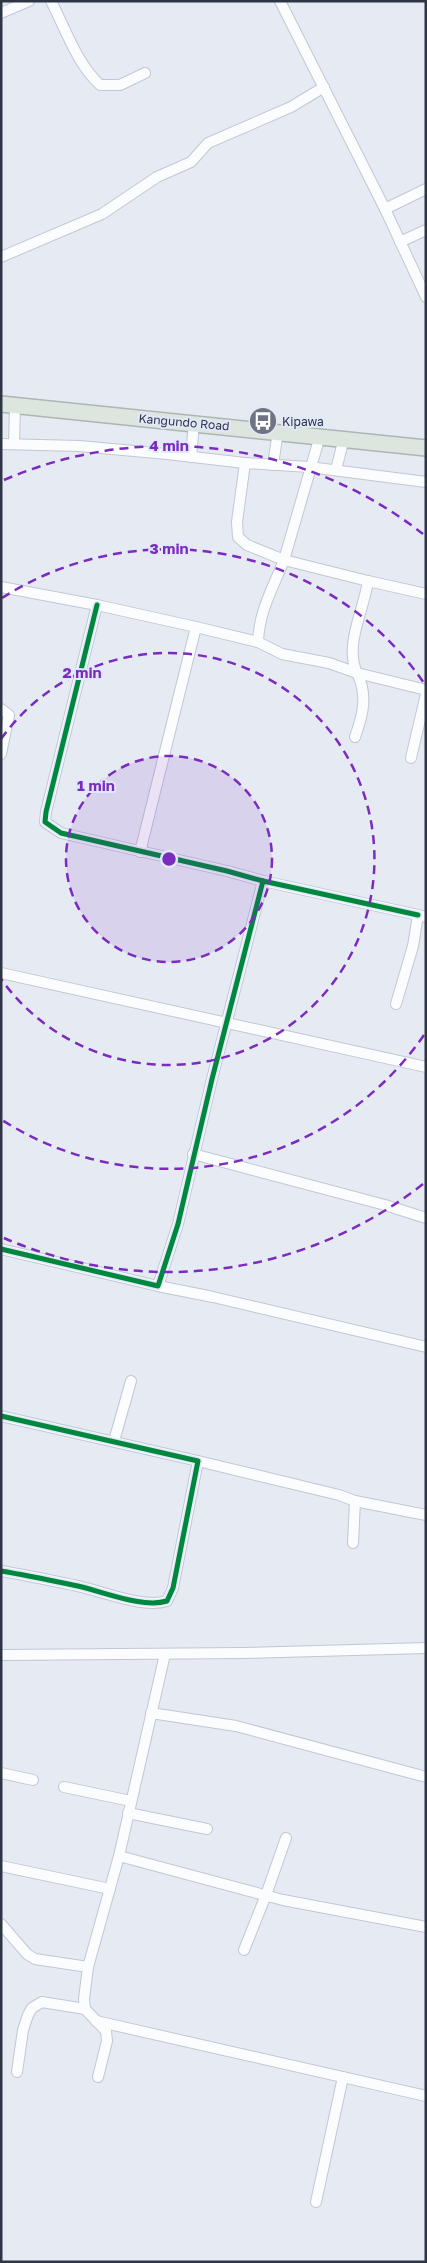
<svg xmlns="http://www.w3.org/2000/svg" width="427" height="2263" font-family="'Golos Text',sans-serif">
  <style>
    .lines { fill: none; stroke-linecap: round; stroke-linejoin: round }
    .minor-casing { stroke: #c1c7d4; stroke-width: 12 }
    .highway-casing { stroke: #acb6b4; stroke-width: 18 }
    .minor { stroke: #fbfcfd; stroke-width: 10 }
    .highway { stroke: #dde5df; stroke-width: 15 }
    .cycleway-casing { stroke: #e0e8f9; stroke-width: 8 }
    .cycleway { stroke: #00873e; stroke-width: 5 }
    .ring { fill: none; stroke: #7b2cbf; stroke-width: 2.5; stroke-dasharray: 9 6 }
    .labels { text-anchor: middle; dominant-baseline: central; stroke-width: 4; stroke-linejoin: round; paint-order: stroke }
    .poi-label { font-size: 12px; fill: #2e3545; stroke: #e0e8f9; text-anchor: start }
    .street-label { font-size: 12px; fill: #2e3545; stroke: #e0e8f9 }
    .centre { fill: #7b2cbf; stroke: #e0e8f9; stroke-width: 2.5 }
    .ring-label { font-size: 15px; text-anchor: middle; font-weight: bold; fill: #7b2cbf; stroke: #e0e8f9; stroke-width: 4; stroke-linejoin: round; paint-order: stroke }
  </style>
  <rect width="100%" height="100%" fill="#e6eaf3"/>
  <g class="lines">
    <defs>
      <g id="minor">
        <path d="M51 1C66 30 76 62 100 85H120L145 73"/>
        <polyline points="280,1 385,209 426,297"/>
        <polyline points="1,13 29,1"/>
        <polyline points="385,209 426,189"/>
        <polyline points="400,242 426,230"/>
        <polyline points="1,257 102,214 157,177 191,162 208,143 291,107 324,87"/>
        <polyline points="320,436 284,560 368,581"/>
        <polyline points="1,444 79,446 167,454 245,463 309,467 426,482"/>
        <polyline points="14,444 15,406"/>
        <polyline points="191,457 194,423"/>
        <path d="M245 463 237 522 238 537 247 545 284 560C273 588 259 611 258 642"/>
        <polyline points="273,465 278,431"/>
        <polyline points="336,470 344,438"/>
        <path d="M1 587 97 605 196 627 258 642 282 654 329 663 357 673C368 695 363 715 355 737"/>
        <path d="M426 594 368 581C364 610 344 645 357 673L426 690"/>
        <polyline points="97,605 46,812 45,822 61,833 227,871 263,881"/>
        <polyline points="1,709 9,715 1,754"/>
        <polyline points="411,758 426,694"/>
        <polyline points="140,852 196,627"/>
        <polyline points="1,973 426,1067"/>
        <polyline points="396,1004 413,946 418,915 426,917"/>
        <polyline points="193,1154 385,1205 426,1218"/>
        <polyline points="1,1249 158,1286 178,1224 212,1079 263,881 418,915"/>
        <polyline points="158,1286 213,1297 426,1347"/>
        <path d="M1 1416 198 1461 173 1588 167 1601C142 1609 100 1590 73 1585 49 1580 25 1575 1 1571"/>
        <polyline points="114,1441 131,1381"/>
        <polyline points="198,1461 339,1495 355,1501 353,1543"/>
        <polyline points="355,1501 426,1515"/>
        <polyline points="1,1655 243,1653 426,1648"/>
        <polyline points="151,1713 236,1726 426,1777"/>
        <polyline points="1,1773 33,1780"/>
        <polyline points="64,1787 131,1801"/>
        <polyline points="128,1813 207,1829"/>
        <polyline points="119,1856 283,1900 426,1927"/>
        <polyline points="1,1866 110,1889"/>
        <polyline points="1,1924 27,1954 35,1959 88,1967"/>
        <polyline points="244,1950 266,1895 286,1838"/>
        <polyline points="96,2021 426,2096"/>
        <polyline points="17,2072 23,2030 28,2015 32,2008 42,2002 85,2009"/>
        <polyline points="98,2077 107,2041 106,2031 85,2009 84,1999 88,1967 119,1856 165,1654"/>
        <polyline points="316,2202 343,2077"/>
      </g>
      <polyline id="highway" points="1,404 426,448"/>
    </defs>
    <use href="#minor" class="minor-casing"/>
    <use href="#highway" class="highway-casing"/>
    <use href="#minor" class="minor"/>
    <use href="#highway" class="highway"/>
    <defs>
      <g id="cycleway">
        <polyline points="97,605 46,812 45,822 61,833 227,871 263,881"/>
        <polyline points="1,1249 158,1286 178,1224 212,1079 263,881 418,915"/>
        <path d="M1 1416 198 1461 173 1588 167 1601C142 1609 100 1590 73 1585 49 1580 25 1575 1 1571"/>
      </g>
    </defs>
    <use href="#cycleway" class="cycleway-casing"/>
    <use href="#cycleway" class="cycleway"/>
  </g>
  <circle cx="169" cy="859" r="103" fill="#7b2cbf" fill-opacity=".12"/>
  <g class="ring">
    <circle cx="169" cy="859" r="103"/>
    <path d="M1 739A206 206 0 1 1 1 979"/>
    <path d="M424 1035A310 310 0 0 1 2 1120M2 598A310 310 0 0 1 424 683"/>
    <path d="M423 1184A413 413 0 0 1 4 1238M4 480A413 413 0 0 1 423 534"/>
  </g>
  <defs>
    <symbol id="bus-disc" viewBox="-11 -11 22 22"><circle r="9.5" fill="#6e7482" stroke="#e0e8f9"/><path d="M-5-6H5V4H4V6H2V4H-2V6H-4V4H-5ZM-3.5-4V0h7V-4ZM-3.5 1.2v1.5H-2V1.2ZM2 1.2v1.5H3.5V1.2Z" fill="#fff"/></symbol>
  </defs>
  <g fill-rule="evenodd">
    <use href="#bus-disc" x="247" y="405" width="32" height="32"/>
  </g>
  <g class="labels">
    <g class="poi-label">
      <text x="282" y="421">Kipawa</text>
    </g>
    <g class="street-label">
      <text transform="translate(184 422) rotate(5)">Kangundo Road</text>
    </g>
  </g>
  <circle cx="169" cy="859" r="8" class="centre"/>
  <g class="ring-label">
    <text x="169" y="451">4 min</text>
    <text x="169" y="554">3 min</text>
    <text x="82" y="678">2 min</text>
    <text x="96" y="791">1 min</text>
  </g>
  <rect width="427" height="2263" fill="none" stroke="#2e3545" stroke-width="5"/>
</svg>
